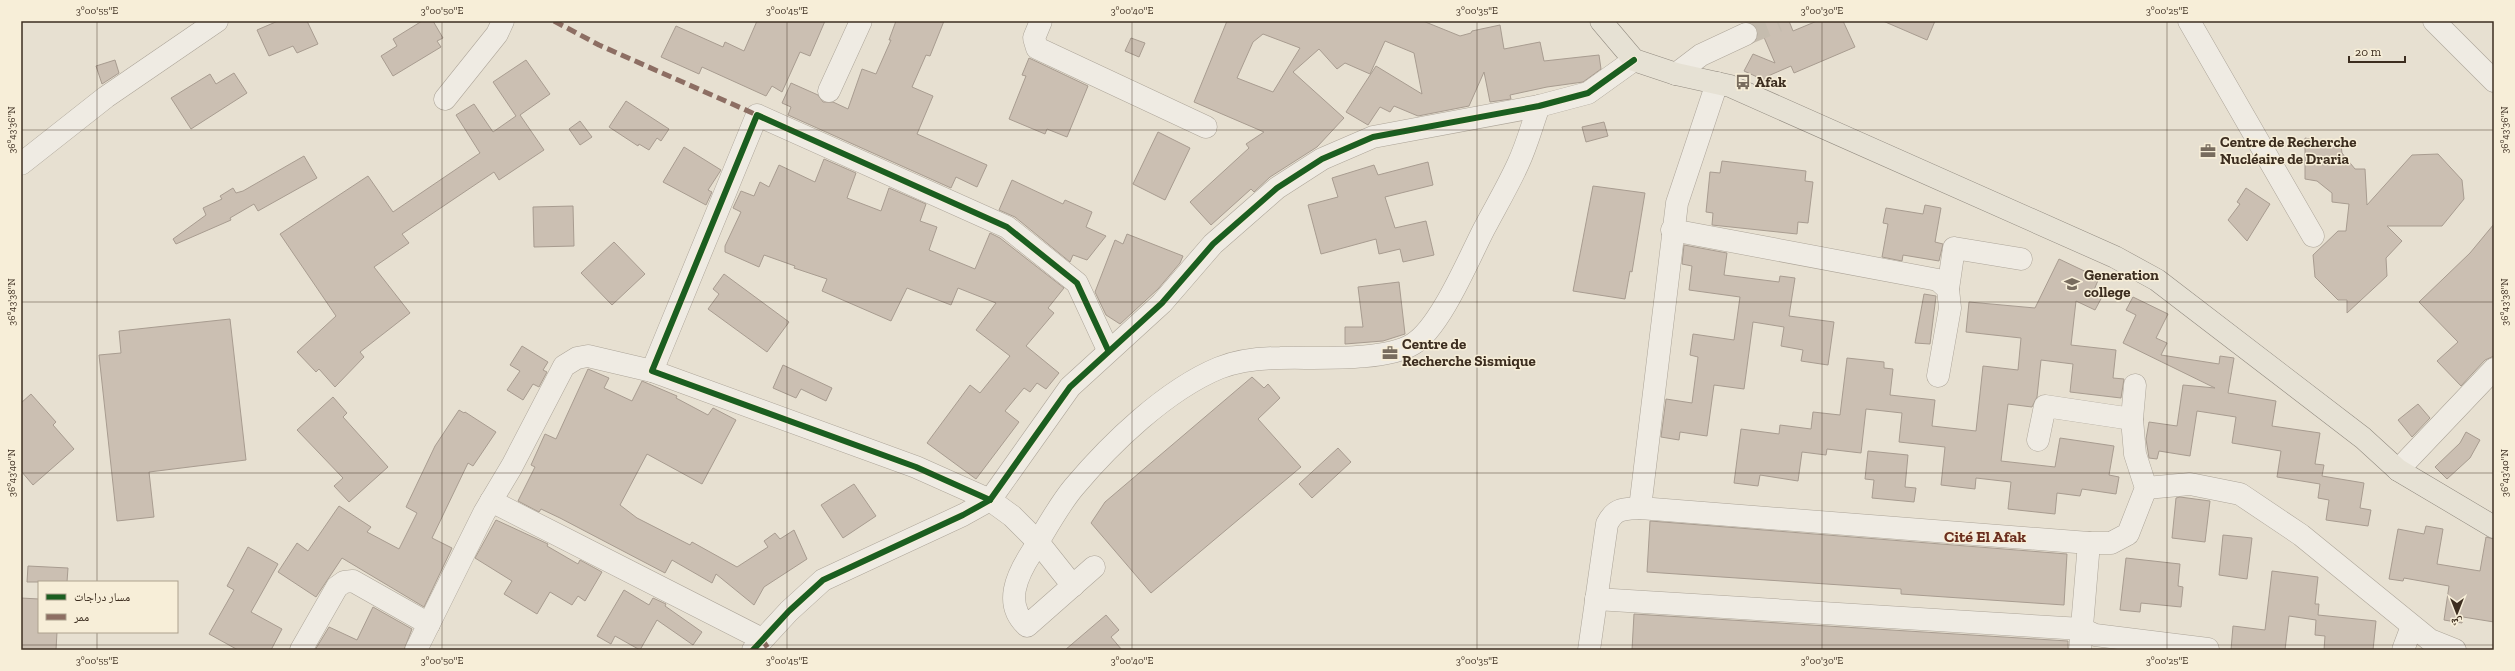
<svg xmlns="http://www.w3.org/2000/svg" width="2515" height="671" font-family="'Zilla Slab','Noto Naskh Arabic',serif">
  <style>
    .building { fill: #cbbfb2; stroke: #a89c90; fill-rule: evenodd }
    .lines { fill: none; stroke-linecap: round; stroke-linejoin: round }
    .minor-tunnel { stroke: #c5bcae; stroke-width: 22; stroke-dasharray: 22 11; stroke-linecap: butt }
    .minor-casing { stroke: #ada599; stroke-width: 23 }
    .major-casing { stroke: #928b80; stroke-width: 23 }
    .minor { stroke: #efebe3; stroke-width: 22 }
    .major { stroke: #e6e1d4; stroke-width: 22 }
    .quiet { stroke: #8d6e63; stroke-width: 5; stroke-dasharray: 10 5; stroke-linecap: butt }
    .cycleway-casing { stroke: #f7eed8; stroke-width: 8 }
    .cycleway { stroke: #1b5e20; stroke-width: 6 }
    .ticks { fill: none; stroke: #3d2e20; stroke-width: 1; stroke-opacity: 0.45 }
    .labels { text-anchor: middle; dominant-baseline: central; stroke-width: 3; stroke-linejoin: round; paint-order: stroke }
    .poi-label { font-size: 15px; font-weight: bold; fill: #3d2e20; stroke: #f7eed8; text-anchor: start }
    .neighbourhood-label { font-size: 16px; font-weight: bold; fill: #6b2e1e; stroke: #f7eed8 }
    .neatline { fill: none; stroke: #3d2e20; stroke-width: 1.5 }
    .ticks-label { font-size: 10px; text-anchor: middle; fill: #3d2e20 }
  </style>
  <rect width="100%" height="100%" fill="#e7e0d1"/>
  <g class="building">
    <polygon points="278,21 307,21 318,44 297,53 293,46 269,56 257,30"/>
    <polygon points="422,21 433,21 443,38 437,41 441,47 393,76 381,56 397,46 393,39"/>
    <polygon points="757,21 825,21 810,56 800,52 782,92 772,86 766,96 702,67 699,74 661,57 676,26 723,47 725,42 744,51"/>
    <polygon points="896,21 944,21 930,56 926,55 912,87 933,96 917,134 987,165 977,187 956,177 951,188 788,115 791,107 782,103 791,83 818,95 823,102 833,102 848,109 862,69 876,74 891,40 889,40"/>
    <path d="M1227 21H1423L1460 36 1471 33 1472 31 1500 25 1504 49 1540 42 1544 61 1599 55 1601 69 1583 82 1547 87 1510 95 1511 99 1490 102 1484 72 1469 106 1418 116 1394 106 1390 112 1380 107 1368 125 1346 112 1376 66 1422 94 1414 53 1385 41 1370 74 1345 63 1337 69 1319 49 1293 72 1344 118 1317 147 1270 177 1254 192 1251 189 1211 225 1190 202 1249 148 1246 144 1264 132 1194 102ZM1263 34 1300 48 1273 92 1237 78 1253 42Z"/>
    <polygon points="1757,21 1789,21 1793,31 1817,21 1843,21 1855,47 1794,73 1791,66 1768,76 1766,81 1744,71 1753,54 1775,63"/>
    <polygon points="1883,21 1935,21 1927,40"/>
    <polygon points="1131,38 1145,43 1139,57 1125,51"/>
    <polygon points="1029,58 1088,86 1067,137 1047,129 1045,134 1009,119 1026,76 1022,75"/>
    <polygon points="115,60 119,73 102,84 96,66"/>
    <polygon points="526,60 550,94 520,115 544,150 499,180 494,172 402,234 409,243 374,267 410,313 360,352 364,357 335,387 319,369 316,372 297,352 336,316 280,234 368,176 393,212 480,153 456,115 474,104 493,132 516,116 493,82"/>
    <polygon points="234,73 247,93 191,129 171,98 210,74 216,84"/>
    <polygon points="626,101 669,129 661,141 657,138 649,150 639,144 638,146 609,127"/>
    <polygon points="580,121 592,137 580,145 569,129"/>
    <polygon points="1604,122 1608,136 1586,142 1582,127"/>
    <polygon points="1158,132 1190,148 1165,200 1133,184"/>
    <polygon points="2305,138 2341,145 2342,153 2355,169 2365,169 2367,205 2412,155 2438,154 2462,180 2464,199 2442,226 2387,226 2402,241 2386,258 2387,276 2347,313 2347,300 2338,300 2315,277 2313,255 2338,231 2346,231 2349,204 2332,202 2332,193 2317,181 2305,179"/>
    <polygon points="684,147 721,170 708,190 712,192 706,205 663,182"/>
    <polygon points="304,156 317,178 258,211 254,204 230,218 231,220 176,244 173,239 206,215 203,208 222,199 220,196 233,188 236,193 243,191"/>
    <polygon points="824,159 856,173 847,198 881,211 889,188 926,204 920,221 937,227 929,250 975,269 990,233 1000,238 1064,288 1048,308 1054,313 1026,346 1059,373 1046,389 1037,383 1030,392 1024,388 1005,411 1019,422 976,479 927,443 970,385 980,393 1010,356 976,330 996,303 958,288 951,305 907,288 891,321 822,291 827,279 794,268 795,266 764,255 759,267 725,252 725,246 741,212 733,208 741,191 754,196 760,182 769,187 779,165 815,182"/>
    <polygon points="1722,161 1806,171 1805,181 1813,182 1808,223 1798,222 1797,234 1712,225 1713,213 1706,212 1710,172 1720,173"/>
    <polygon points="1428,162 1433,185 1385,197 1395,228 1426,221 1434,255 1403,262 1400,249 1379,254 1376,239 1321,254 1308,205 1338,197 1332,178 1374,165 1378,175"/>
    <polygon points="1012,180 1063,204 1065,200 1092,212 1086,227 1106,236 1087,260 1073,255 1070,262 1015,217 999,210"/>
    <polygon points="1593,186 1645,193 1632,272 1630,271 1625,299 1573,291"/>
    <polygon points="2246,188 2270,204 2247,241 2228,220 2240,204 2237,202"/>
    <polygon points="1925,205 1941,208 1935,242 1943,244 1939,261 1903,255 1902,261 1882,257 1888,224 1883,223 1886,208 1923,214"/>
    <polygon points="573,206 574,246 534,247 533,207"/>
    <polygon points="2494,224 2494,356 2485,360 2461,386 2437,361 2458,342 2419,302 2470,253"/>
    <polygon points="1127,234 1183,256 1180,263 1158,289 1120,324 1106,315 1095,292 1115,240 1123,244"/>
    <polygon points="614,242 645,274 612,305 581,273"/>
    <polygon points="1684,245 1727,253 1724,275 1779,282 1780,276 1795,278 1789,316 1834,322 1828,365 1801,361 1803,350 1781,346 1784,327 1753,322 1744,389 1714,385 1707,436 1680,432 1679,440 1661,437 1666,399 1692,403 1698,357 1690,355 1693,334 1734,340 1740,297 1689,290 1692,266 1682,264"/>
    <polygon points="2059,259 2099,278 2094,290 2103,295 2095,310 2076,301 2071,345 2116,350 2113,378 2124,379 2121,398 2070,392 2073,364 2041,360 2037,397 2032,407 2008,404 2001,461 2055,467 2060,438 2114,446 2109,475 2119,477 2116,494 2082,489 2080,496 2057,493 2055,514 2008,509 2011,482 1976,478 1975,489 1941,485 1945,447 1899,442 1902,413 1866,409 1861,453 1827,449 1826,455 1802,452 1798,481 1760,475 1758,486 1734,483 1741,429 1779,434 1780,425 1811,429 1813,412 1840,415 1847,358 1884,362 1884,368 1893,369 1890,395 1935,400 1932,426 1976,431 1983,366 2018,370 2021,338 1966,332 1969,302 2035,308"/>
    <polygon points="724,274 789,322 767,352 708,309 719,294 713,289"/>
    <polygon points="1399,282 1405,334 1383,341 1345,344 1345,327 1363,327 1358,287"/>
    <polygon points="1924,294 1936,296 1930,344 1915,343"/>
    <polygon points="2133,297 2168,314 2156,338 2167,343 2161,355 2219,364 2220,356 2234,358 2228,393 2276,401 2272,426 2320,433 2315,464 2324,465 2322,476 2364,483 2360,508 2371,510 2368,526 2326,520 2329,500 2318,498 2320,484 2277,477 2281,451 2232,443 2236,417 2197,411 2190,456 2159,451 2157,459 2149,458 2146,439 2149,422 2177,426 2183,385 2215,388 2123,343 2136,315 2126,310"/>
    <polygon points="230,319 246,460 149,472 154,517 117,521 99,355 121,353 119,331"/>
    <polygon points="522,346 548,362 543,370 547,372 539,387 533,384 523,400 507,390 520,371 510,365"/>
    <polygon points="783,365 832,388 826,401 801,389 796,398 773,388"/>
    <polygon points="588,369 609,378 604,388 632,401 642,381 677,396 676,398 708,415 713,408 736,420 702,484 647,454 620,505 637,518 690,545 692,542 737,567 768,547 764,541 775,533 780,539 794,530 807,559 764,587 754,605 716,574 712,583 672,560 665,573 560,518 541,509 539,512 518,501 535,467 531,465 545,434 556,439"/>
    <polygon points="1252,377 1264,388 1268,384 1280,398 1258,419 1301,467 1151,593 1091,523 1105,502"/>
    <polygon points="31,394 56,422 53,425 74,449 33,485 21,471 21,403"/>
    <polygon points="333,397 347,413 343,417 388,467 349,502 334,486 343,478 297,430"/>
    <polygon points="2418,404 2430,418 2412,437 2398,420"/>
    <polygon points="459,410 464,413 465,412 496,432 473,466 468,463 432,538 452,548 424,607 342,558 316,597 278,572 297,543 308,551 339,506 371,527 367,532 399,549 417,513 406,507 435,446"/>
    <polygon points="2466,432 2480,440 2470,458 2447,479 2435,467 2460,443"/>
    <polygon points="1338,448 1351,462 1312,498 1299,484"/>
    <polygon points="1868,451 1908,455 1905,487 1916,488 1914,502 1872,498 1874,480 1865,479"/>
    <polygon points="854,484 876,516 843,538 821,505"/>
    <polygon points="2180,497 2210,501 2205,542 2172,538 2176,498"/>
    <polygon points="496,520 548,544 547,546 578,564 580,560 602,572 585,601 578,596 572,605 550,592 537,614 504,594 512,581 475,558"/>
    <polygon points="1650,521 2067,554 2064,605 1901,594 1901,589 1647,572"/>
    <polygon points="2426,526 2443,529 2437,564 2480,571 2486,537 2494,539 2494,622 2463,617 2462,623 2444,620 2449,586 2404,578 2403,581 2389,579 2398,529 2424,534"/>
    <polygon points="2223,535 2252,538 2247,579 2219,575"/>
    <polygon points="248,547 278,564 251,612 282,629 271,650 238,650 209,634 234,590 227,586"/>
    <polygon points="2126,558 2180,564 2178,586 2183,587 2181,607 2141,603 2140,612 2120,610"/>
    <polygon points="28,566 68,568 67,582 27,582"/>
    <polygon points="2272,571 2318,577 2315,604 2319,604 2318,615 2376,621 2373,650 2324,650 2325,636 2315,635 2316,620 2289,616 2285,650 2231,650 2233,626 2265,630"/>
    <polygon points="624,590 649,605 653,598 666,604 665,606 702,632 693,645 657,620 640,650 615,636 611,644 597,636"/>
    <polygon points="21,598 39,599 39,632 57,632 56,650 21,650"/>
    <polygon points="373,607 412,629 404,650 315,650 329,627 357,640"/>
    <polygon points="1634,614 2068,641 2068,650 1632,650"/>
    <polygon points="1106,615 1119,630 1111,637 1122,650 1065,650"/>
  </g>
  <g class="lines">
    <polyline class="minor-tunnel" points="1746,34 1778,21"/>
    <defs>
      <g id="minor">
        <polyline points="1041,21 1034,38 1037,48 1206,127"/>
        <polyline points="2189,21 2313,236"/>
        <polyline points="2434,21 2494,81"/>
        <polyline points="1676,74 1701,55 1746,34"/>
        <polyline points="829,91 861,21"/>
        <polyline points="445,99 497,34 503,21"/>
        <polyline points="21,164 106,97 217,21"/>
        <polyline points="1672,230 1938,280 1948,289 1950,308 1938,376"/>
        <polyline points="1948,289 1954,248 2021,259"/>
        <polyline points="2038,440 2045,406 2132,419"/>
        <polyline points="2398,470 2494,369"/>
        <polyline points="2146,488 2190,484 2240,494 2301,535 2430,640 2455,650"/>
        <polyline points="491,501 762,639"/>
        <polyline points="1640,508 1677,203 1717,83"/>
        <path d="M1094 567 1027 626C1003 604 1017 575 1032 552 1045 531 1058 506 1074 487 1111 443 1166 390 1219 368 1239 360 1259 358 1280 358 1315 357 1384 362 1413 344 1440 328 1469 258 1484 229 1495 208 1508 186 1518 164 1527 145 1532 125 1539 106"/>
        <polyline points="1073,586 1038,542 1012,516 990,500 916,467 652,371 757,115 1007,227 1077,283 1108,350"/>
        <polyline points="1596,599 2082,629 2095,635 2208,649"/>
        <polyline points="301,650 337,587 344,582 353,581 429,624"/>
        <polyline points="416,650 484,513 512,466 564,366 577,358 588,356 652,371"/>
        <polyline points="753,650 789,611 823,580 963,515 990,500 1070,387 1162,303 1213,244 1277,188 1322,159 1373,137 1539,106 1588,93 1634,60"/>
        <path d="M1589 650 1607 524C1615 508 1623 509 1640 508L2089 543H2111L2128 534 2146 488 2135 454 2132 419 2135 385"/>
        <polyline points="2080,650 2089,543"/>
        <polyline points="2403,650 2412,626"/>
      </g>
      <polyline id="major" points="1601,21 1634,60 1676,74 1730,86 2115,257 2157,280 2363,438 2398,470 2494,527"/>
    </defs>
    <use href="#minor" class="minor-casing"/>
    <use href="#major" class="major-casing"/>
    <use href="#minor" class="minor"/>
    <use href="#major" class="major"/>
    <g class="quiet">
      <polyline points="554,21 599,45 757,115"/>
      <polyline points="762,639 769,650"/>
    </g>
    <defs>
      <g id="cycleway">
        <polyline points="990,500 916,467 652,371 757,115 1007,227 1077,283 1108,350"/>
        <polyline points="753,650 789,611 823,580 963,515 990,500 1070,387 1162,303 1213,244 1277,188 1322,159 1373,137 1539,106 1588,93 1634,60"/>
      </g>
    </defs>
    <use href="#cycleway" class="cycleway-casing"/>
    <use href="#cycleway" class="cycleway"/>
  </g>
  <path class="ticks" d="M97 21V582M442 21V650M787 21V650M1132 21V650M1477 21V650M1822 21V650M2167 21V650M21 130H2494M21 302H2494M21 473H2494M97 632V650M21 645H2494"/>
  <defs>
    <symbol id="bus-bare" viewBox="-9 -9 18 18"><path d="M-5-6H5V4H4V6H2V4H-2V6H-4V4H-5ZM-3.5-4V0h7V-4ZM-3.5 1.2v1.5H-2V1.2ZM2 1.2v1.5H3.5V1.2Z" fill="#786c5e" stroke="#f7eed8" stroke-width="2.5" paint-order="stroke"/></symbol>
    <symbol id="office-bare" viewBox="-9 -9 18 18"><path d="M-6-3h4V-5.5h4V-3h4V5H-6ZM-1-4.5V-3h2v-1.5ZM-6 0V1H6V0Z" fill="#786c5e" stroke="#f7eed8" stroke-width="2.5" paint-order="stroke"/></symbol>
    <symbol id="school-bare" viewBox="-9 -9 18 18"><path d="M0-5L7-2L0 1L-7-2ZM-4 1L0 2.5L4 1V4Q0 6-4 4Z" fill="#786c5e" stroke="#f7eed8" stroke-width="2.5" paint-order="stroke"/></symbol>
  </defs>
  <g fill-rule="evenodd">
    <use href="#bus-bare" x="1732" y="71" width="22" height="22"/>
    <use href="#office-bare" x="2197" y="140" width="22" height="22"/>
    <use href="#school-bare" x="2061" y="273" width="22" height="22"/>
    <use href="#office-bare" x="1379" y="342" width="22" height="22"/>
  </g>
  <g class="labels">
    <g class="poi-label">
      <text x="1755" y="82">Afak</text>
      <text x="2220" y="142">Centre de Recherche<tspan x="2220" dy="17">Nucléaire de Draria</tspan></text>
      <text x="2084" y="275">Generation<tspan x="2084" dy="17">college</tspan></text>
      <text x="1402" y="344">Centre de<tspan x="1402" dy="17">Recherche Sismique</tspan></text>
    </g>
    <g class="neighbourhood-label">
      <text x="1985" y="536">Cité El Afak</text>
    </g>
  </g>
  <rect width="2515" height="671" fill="none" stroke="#f7eed8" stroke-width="44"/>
  <rect x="38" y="581" width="140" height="52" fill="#f7eed8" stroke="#ada18e"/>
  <rect x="46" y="594" width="20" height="6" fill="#1b5e20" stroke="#ada18e"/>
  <text x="74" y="601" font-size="12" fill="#3d2e20">مسار دراجات</text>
  <rect x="46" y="614" width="20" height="6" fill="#8d6e63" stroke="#ada18e"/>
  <text x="74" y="621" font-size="12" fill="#3d2e20">ممر</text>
  <g transform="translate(2457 613) rotate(180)" stroke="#f7eed8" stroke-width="3" paint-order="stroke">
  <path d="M0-3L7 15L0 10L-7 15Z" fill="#3d2e20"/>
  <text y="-6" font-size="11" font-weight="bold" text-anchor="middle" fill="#3d2e20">ش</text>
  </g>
  <path d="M2349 56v6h56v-6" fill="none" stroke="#3d2e20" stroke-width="2"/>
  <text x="2355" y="56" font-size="12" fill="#3d2e20" stroke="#f7eed8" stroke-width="3" paint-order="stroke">20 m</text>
  <rect x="22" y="22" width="2471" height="627" class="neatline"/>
  <g class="ticks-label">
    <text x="97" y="14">3°00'55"E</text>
    <text x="442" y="14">3°00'50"E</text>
    <text x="787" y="14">3°00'45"E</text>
    <text x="1132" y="14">3°00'40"E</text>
    <text x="1477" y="14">3°00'35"E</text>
    <text x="1822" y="14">3°00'30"E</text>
    <text x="2167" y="14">3°00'25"E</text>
    <text transform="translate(2504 130) rotate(-90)" y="4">36°43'36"N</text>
    <text transform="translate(11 130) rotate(-90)" y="4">36°43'36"N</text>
    <text transform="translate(2504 302) rotate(-90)" y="4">36°43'38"N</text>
    <text transform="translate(11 302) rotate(-90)" y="4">36°43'38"N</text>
    <text transform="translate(2504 473) rotate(-90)" y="4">36°43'40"N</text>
    <text transform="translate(11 473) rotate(-90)" y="4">36°43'40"N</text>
    <text x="97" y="664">3°00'55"E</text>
    <text x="442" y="664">3°00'50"E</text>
    <text x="787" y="664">3°00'45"E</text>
    <text x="1132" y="664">3°00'40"E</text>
    <text x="1477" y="664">3°00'35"E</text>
    <text x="1822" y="664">3°00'30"E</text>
    <text x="2167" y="664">3°00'25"E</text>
  </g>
</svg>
